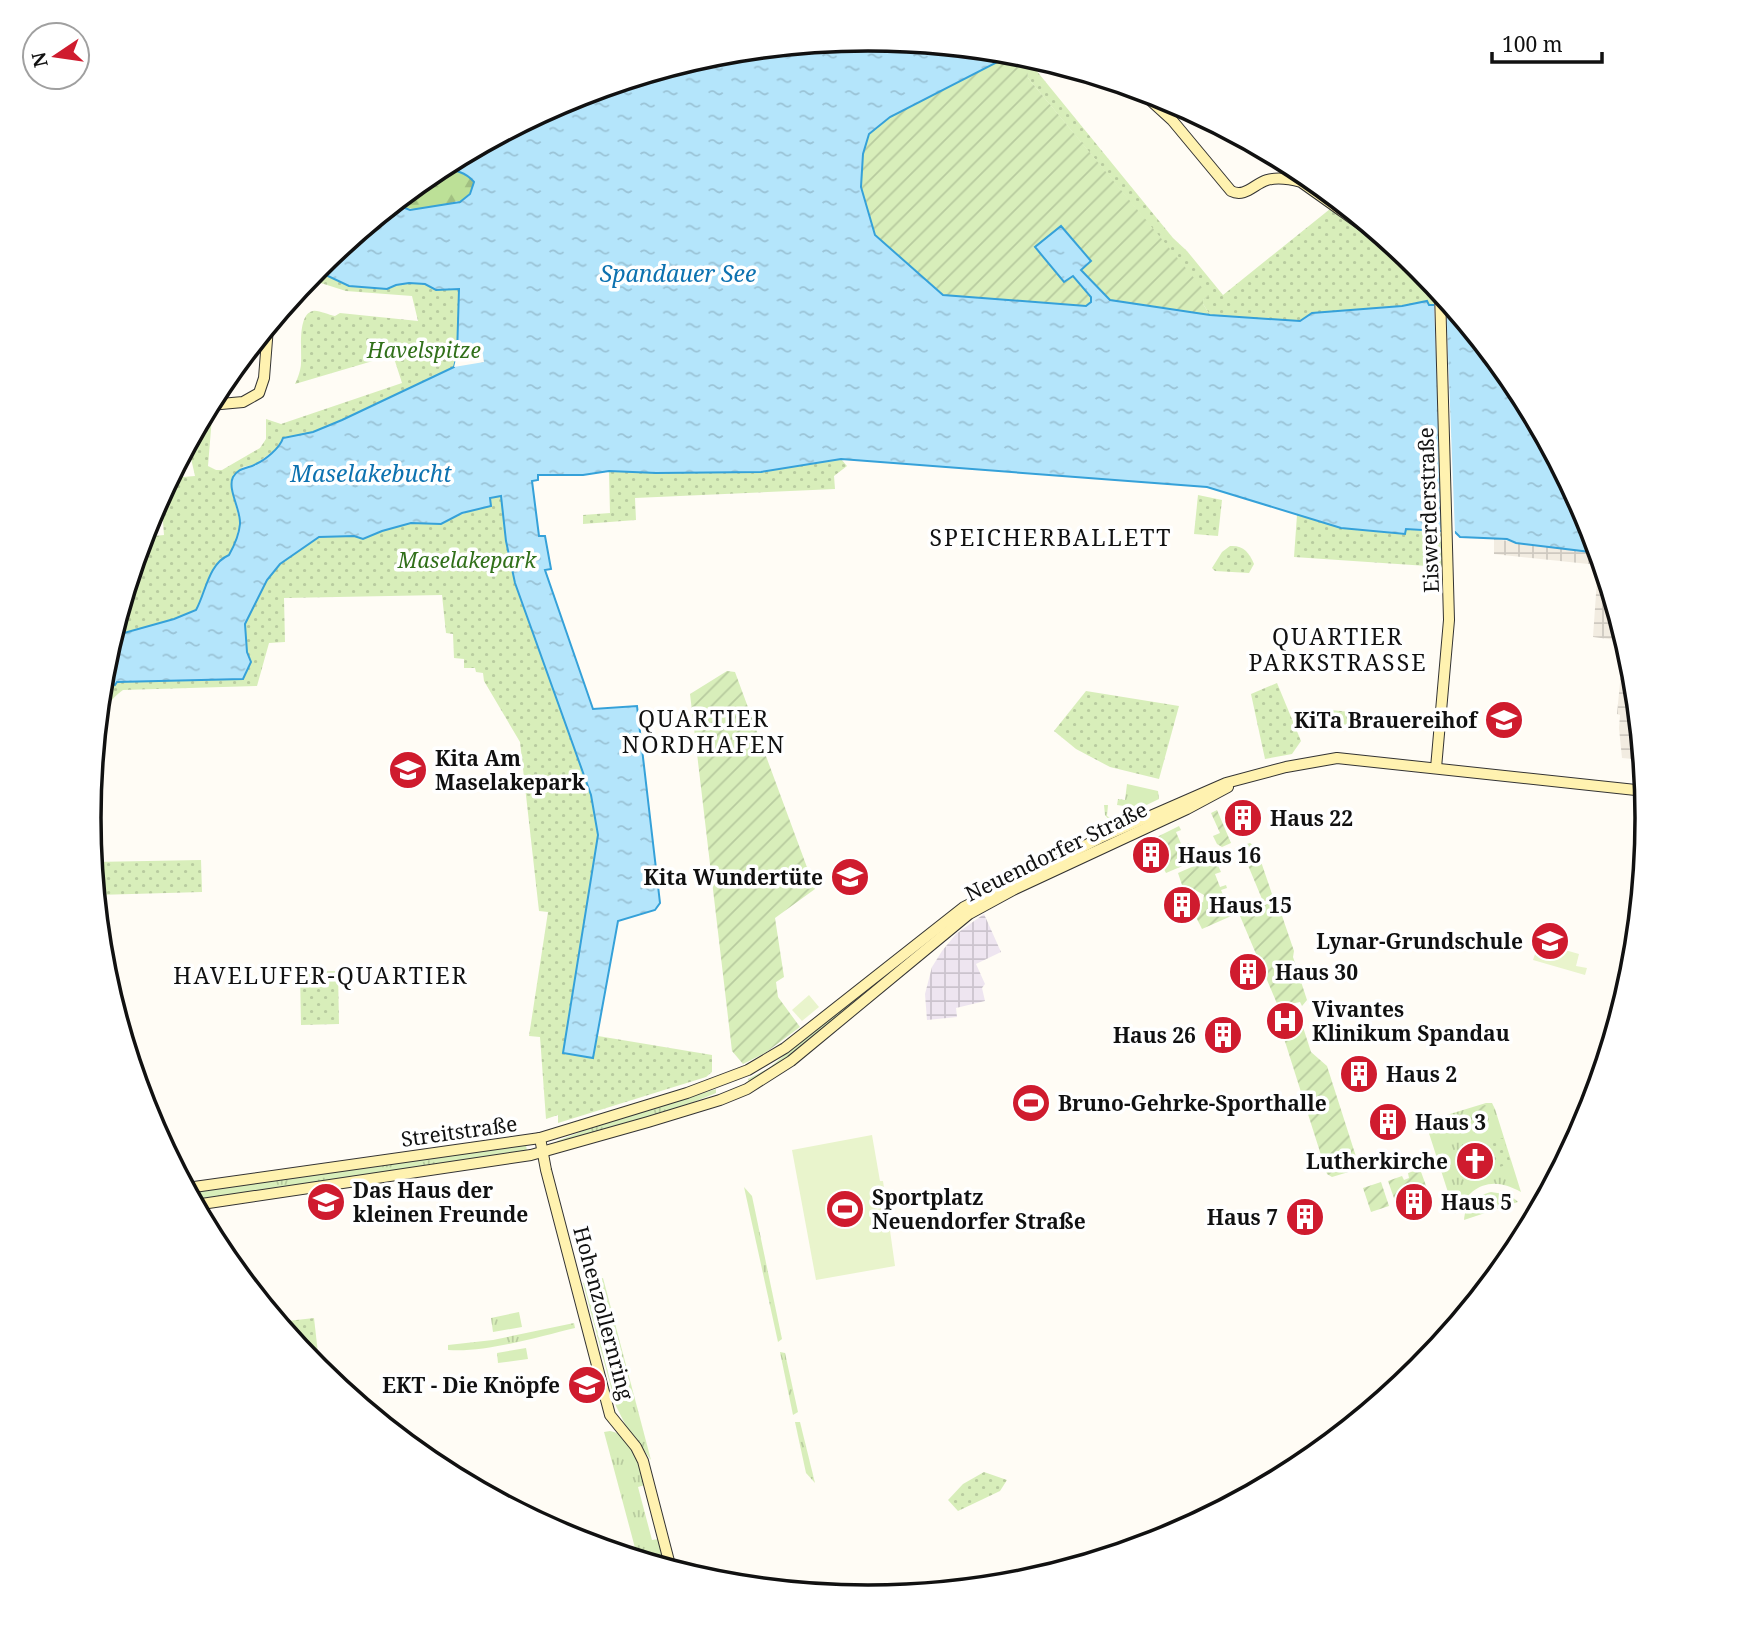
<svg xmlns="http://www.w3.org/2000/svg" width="1737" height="1636" font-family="'Noto Serif',serif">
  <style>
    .industrial { fill: url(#industrial-grid) }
    .grass { fill: url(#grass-tufts) }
    .forest { fill: url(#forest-firs) }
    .park { fill: url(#park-dots) }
    .garden { fill: url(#garden-furrows) }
    .pitch { fill: #e9f4cc }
    .plaza { fill: url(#plaza-grid) }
    .water { fill: url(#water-ripples); stroke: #35a1d9; stroke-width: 2 }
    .pier { fill: #fffcf5 }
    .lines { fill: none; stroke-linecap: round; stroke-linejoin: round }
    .secondary-casing { stroke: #333; stroke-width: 12 }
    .secondary { stroke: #fff2b0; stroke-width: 10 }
    .labels { text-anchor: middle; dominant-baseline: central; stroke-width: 7; stroke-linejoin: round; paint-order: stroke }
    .park-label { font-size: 21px; font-style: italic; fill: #31701a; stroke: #fff }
    .street-label { font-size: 21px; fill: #111; stroke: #fff }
    .poi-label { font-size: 21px; font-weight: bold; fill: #111; stroke: #fff; text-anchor: start }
    .water-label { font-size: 23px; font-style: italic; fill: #0d72b0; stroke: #fff }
    .neighbourhood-label { font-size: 23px; letter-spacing: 2px; fill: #111; stroke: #fff }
    .rim { fill: none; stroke: #111; stroke-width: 3.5 }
  </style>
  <defs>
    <pattern id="industrial-grid" width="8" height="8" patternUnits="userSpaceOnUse" patternTransform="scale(1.75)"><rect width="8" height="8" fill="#eee5f0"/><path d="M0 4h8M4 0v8" fill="none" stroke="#cbc3cd"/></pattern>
    <pattern id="grass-tufts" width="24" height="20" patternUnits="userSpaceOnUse" patternTransform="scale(1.75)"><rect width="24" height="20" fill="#d8eeba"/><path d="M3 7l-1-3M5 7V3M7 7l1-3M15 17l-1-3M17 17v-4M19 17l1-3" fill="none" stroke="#b8cb9f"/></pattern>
    <pattern id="forest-firs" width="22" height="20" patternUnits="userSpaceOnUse" patternTransform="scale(1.75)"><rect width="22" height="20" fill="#bce097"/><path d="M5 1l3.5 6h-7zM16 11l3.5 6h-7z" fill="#a1bf81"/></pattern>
    <pattern id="park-dots" width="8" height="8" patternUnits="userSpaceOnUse" patternTransform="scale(1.75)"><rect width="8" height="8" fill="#d8eeba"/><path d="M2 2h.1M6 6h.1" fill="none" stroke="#b8cb9f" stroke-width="1.8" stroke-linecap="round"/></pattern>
    <pattern id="garden-furrows" width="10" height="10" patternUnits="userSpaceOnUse" patternTransform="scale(1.75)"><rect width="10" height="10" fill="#d8eeba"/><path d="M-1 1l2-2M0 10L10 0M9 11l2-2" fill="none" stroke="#b8cb9f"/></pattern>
    <pattern id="plaza-grid" width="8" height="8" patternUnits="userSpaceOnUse" patternTransform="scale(1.75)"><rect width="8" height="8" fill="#f2ece1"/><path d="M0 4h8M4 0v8" fill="none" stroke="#cec9c0"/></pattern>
    <pattern id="water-ripples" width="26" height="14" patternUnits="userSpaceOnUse" patternTransform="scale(1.75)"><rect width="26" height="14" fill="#b4e5fb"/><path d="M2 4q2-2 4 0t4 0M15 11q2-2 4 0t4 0" fill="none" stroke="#9ac3d6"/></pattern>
  </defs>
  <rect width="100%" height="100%" fill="#fffcf5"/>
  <polygon class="industrial" points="984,914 1001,952 976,964 985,984 982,988 985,1001 956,1008 957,1017 927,1020 925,994 932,967 942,951 956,934"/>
  <g class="grass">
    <polygon points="1127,784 1158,791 1159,799 1111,822 1105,815 1104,805 1108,805 1107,816 1112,819 1124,813 1124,806 1117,805 1118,799 1125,800"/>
    <polygon points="874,981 877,984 791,1055 749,1083 748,1079 769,1068"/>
    <polygon points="716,1089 716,1093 667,1113 558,1146 557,1141 596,1126"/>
    <path d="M1486 1103H1492L1495 1109 1521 1192C1491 1175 1471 1185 1455 1214L1426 1124 1427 1121Z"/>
    <polygon points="526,1145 527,1151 478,1161 193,1200 189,1193"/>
    <polygon points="744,1187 752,1196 782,1339 778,1342"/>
    <path d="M1491 1192 1510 1195 1518 1202 1464 1220C1465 1204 1476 1196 1491 1192Z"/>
    <polygon points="603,1278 651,1460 626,1426 616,1406 583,1283"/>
    <polygon points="519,1312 522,1327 493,1332 491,1318"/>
    <path d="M574 1323 575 1328C538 1337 485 1353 448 1350V1345L493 1340Z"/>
    <polygon points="526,1348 528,1359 498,1363 497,1353"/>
    <polygon points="780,1352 785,1353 798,1412 793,1415"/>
    <polygon points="795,1422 800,1422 815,1483 806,1473"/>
    <path d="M610 1431C633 1434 639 1466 645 1485L638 1487 652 1540 659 1539 666 1567 638 1559 604 1432Z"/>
  </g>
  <path class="forest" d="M439 168 456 170 472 179 474 185 470 193 460 202 457 201C436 209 413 213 394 204Z"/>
  <g class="park">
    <polygon points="1015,53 1037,58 1031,64 1173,238 1187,251 1223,295 1330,209 1428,281 1434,291 1434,306 1429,305 1426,301 1402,306 1312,313 1300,321 1210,315 1203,304 1203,300 1208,296 1028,78 1026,69"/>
    <path d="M315 270 349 286 387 289 396 285 409 283 425 284 436 290 460 289 457 355 454 367 342 420 313 432 283 438 281 445 256 464 243 467 235 474 231 487 240 523 234 546 229 555 212 571 196 610 174 619 113 636 143 537 164 535 161 495 171 478 195 476 188 445 203 418 212 417 208 466 216 470H222L260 448 266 439V419L281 424 402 383 393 355 295 384C298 378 301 369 301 363 302 351 297 314 313 311 319 310 328 315 335 316L340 313 418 321 412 296 346 291 308 279Z"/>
    <polygon points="841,459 847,466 834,476 835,489 635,498 636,520 583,524 583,515 610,513 609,471 656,473 761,472"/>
    <polygon points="1198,495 1222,500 1218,536 1194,534"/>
    <path d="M501 496 506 541 515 583 591 795 598 835 563 1053 593 1058 598 1036 712 1055V1072L706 1077 558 1123V1115L546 1119 540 1037 529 1036 548 912 539 911 520 742 484 681 483 673 476 672 475 668H464V659L454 658 453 634 446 633 442 595 284 598 285 642 269 643 257 686 123 690C109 700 103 711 98 728L101 692 109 682 251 662 247 652 245 624 267 580 280 564 319 537 354 536 363 539 382 531 411 523H442L472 510 491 506 490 498Z"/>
    <polygon points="1297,515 1341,528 1405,534 1406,529 1442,533 1442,567 1294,557"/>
    <path d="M1230 546C1243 545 1249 552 1254 564L1249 573 1215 571 1212 568 1222 552Z"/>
    <polygon points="1277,683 1301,741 1292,754 1265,759 1251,694"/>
    <polygon points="1086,691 1179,706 1159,779 1110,767 1076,749 1054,731"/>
    <polygon points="1321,709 1350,712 1349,728 1319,726"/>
    <polygon points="201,860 202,892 97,895 93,862"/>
    <polygon points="338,971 339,1024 301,1025 300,972"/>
    <polygon points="1503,1138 1511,1163 1497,1168 1489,1142"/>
    <polygon points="314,1318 320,1371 279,1322"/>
    <polygon points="984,1472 1007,1480 1000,1491 958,1511 948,1500 963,1484"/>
  </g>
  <g class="garden">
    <polygon points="1014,54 1027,69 1028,78 1209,296 1203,300 1203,304 1210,315 1110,300 1081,270 1091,260 1065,281 1073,276 1091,297 1091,302 1086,306 944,295 875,235 861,186 863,154 869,134 890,117"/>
    <polygon points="727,671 735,672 815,889 775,918 784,977 776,982 778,997 800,1027 765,1053 743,1064 732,1051 690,694"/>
    <polygon points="1217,810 1231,843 1222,847 1217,844 1213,836 1220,833 1211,813"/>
    <polygon points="1179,826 1181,830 1176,832 1182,846 1189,843 1194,861 1166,873 1163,867 1167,864 1155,838"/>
    <polygon points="1250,843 1256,847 1273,897 1260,904 1258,901 1262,899 1240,846"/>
    <polygon points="1210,859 1216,861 1221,872 1215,874 1220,887 1226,885 1227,888 1221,890 1226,902 1232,899 1238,913 1202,929 1191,907 1203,902 1204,895 1195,890 1185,894 1178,873"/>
    <polygon points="1274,901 1278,904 1294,951 1293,957 1307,1000 1302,1006 1300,1002 1290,1004 1291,1010 1285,1012 1278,1006 1240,916"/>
    <polygon points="1297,1021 1302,1024 1311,1052 1327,1066 1359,1166 1355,1170 1332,1177 1327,1174 1281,1029 1282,1026"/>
    <polygon points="1485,1105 1490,1108 1488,1128 1482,1131 1474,1126 1462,1125 1467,1111"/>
    <polygon points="1420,1169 1429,1194 1423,1196 1421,1191 1413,1194 1414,1198 1396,1204 1388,1181 1402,1176 1404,1180 1409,1178 1408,1173"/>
    <polygon points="1381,1182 1389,1206 1371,1212 1363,1188"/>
  </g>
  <g class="pitch">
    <polygon points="1551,946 1579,954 1576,966 1587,968 1585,975 1533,960 1535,954 1548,957"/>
    <polygon points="809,995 819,1007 802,1021 792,1010"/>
    <polygon points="872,1135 880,1181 883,1181 895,1266 816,1280 792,1150"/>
  </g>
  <polygon class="plaza" points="1494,539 1599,553 1633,666 1637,710 1633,759 1622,758 1619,728 1620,715 1617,714 1624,641 1593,637 1598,565 1494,554"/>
  <path class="water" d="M868 39 1015 53 890 117 869 134 863 154 861 187 875 235 943 295 1086 306 1091 302V297L1073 276 1064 282 1035 247 1061 226 1091 261 1081 270 1110 300 1210 315 1300 321 1312 313 1402 306 1427 301 1429 305H1447L1450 303 1517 385 1589 520 1599 553 1516 543 1507 539 1460 537 1455 532 1406 529 1405 534 1341 528 1207 487 841 459 761 472 656 473 609 471 583 475H538V480L532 481 539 536H545L551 569 545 570 593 709 637 706 660 903 655 910 618 921 593 1058 563 1053 598 835 591 795 515 583 506 541 501 496 490 498 491 506 462 513 441 524 411 523 382 531 363 539 354 536 319 537 280 564 267 580 245 624 247 652 251 662 243 679 117 682 115 685 109 682 101 692 104 666 113 636 174 619 196 610C206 592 208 564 229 555 234 546 239 535 240 524 241 510 227 489 233 477 239 467 247 469 256 464 265 460 280 448 283 438L313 432 342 420 454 367 457 355 459 289 436 290 425 284 409 283 396 285 387 289 349 286 315 270 318 267 394 204 410 210 460 202 470 194 474 182C465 171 453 170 439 168L571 98 717 53Z"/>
  <g class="pier">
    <polygon points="1446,303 1455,534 1443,534 1434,304"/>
    <polygon points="482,350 484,362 454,367 457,355"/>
  </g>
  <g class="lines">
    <defs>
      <g id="secondary">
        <path d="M1138 89 1172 120 1231 191C1245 198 1254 184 1267 180 1278 177 1290 179 1301 182L1415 263"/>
        <polyline points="210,405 243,402 259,393 264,378 268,327"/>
        <polyline points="1436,768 1449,620 1440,292"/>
        <polyline points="540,1138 546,1170 610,1415 636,1447 643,1461 671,1569"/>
        <polyline points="187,1188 540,1138 687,1093 748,1070 785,1048 964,907 1100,838 1226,783 1286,767 1337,758 1645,791"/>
        <polyline points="195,1205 531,1155 648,1122 720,1100 747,1089 791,1061 969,914 1013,890 1187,809 1228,787"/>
      </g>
    </defs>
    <use href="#secondary" class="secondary-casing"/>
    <use href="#secondary" class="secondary"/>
  </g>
  <defs>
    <symbol id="school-disc" viewBox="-11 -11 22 22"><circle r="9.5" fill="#cf1b2e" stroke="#fff"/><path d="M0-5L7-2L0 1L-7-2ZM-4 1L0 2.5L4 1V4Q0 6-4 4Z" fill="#fff"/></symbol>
    <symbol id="building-disc" viewBox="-11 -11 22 22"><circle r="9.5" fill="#cf1b2e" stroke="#fff"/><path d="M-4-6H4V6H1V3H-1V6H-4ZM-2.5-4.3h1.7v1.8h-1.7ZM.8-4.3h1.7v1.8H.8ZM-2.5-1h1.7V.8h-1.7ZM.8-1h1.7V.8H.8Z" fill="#fff"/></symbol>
    <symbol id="hospital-disc" viewBox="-11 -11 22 22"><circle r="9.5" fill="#cf1b2e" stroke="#fff"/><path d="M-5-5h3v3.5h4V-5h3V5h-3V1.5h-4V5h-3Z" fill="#fff"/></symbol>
    <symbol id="stadium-disc" viewBox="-11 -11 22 22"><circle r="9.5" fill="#cf1b2e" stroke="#fff"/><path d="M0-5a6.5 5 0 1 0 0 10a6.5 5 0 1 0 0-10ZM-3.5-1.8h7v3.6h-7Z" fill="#fff"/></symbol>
    <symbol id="church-disc" viewBox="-11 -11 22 22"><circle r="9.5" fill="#cf1b2e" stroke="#fff"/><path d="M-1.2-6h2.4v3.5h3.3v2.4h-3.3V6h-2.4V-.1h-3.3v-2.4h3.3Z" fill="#fff"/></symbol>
  </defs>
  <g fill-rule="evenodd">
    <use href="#school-disc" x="1482" y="698" width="44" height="44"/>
    <use href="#school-disc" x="386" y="748" width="44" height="44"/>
    <use href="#building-disc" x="1221" y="796" width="44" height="44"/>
    <use href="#building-disc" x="1129" y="833" width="44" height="44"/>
    <use href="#school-disc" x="828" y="855" width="44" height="44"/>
    <use href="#building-disc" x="1160" y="883" width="44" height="44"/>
    <use href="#school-disc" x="1528" y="919" width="44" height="44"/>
    <use href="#building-disc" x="1226" y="950" width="44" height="44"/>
    <use href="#hospital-disc" x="1263" y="999" width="44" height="44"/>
    <use href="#building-disc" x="1201" y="1013" width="44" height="44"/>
    <use href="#building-disc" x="1337" y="1052" width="44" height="44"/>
    <use href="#stadium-disc" x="1009" y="1081" width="44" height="44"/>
    <use href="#building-disc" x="1366" y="1100" width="44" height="44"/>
    <use href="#church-disc" x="1453" y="1139" width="44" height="44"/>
    <use href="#school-disc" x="304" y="1180" width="44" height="44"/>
    <use href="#building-disc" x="1392" y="1180" width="44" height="44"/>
    <use href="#stadium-disc" x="823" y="1187" width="44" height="44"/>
    <use href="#building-disc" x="1283" y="1195" width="44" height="44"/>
    <use href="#school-disc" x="565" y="1363" width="44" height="44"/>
  </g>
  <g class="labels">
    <g class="park-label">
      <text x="424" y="350">Havelspitze</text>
      <text x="467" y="560">Maselakepark</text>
    </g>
    <g class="street-label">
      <text transform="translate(1428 510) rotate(-92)">Eiswerderstraße</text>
      <text transform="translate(1056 851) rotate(-26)">Neuendorfer Straße</text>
      <text transform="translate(459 1131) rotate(-8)">Streitstraße</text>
      <text transform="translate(604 1313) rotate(75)">Hohenzollernring</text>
    </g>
    <g class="poi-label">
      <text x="1477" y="720" text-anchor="end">KiTa Brauereihof</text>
      <text x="435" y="758">Kita Am<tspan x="435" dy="24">Maselakepark</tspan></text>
      <text x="1270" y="818">Haus 22</text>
      <text x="1178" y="855">Haus 16</text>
      <text x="823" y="877" text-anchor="end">Kita Wundertüte</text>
      <text x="1209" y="905">Haus 15</text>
      <text x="1523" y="941" text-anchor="end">Lynar-Grundschule</text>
      <text x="1275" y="972">Haus 30</text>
      <text x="1312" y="1009">Vivantes<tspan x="1312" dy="24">Klinikum Spandau</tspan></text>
      <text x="1196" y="1035" text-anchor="end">Haus 26</text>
      <text x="1386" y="1074">Haus 2</text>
      <text x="1058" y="1103">Bruno-Gehrke-Sporthalle</text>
      <text x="1415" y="1122">Haus 3</text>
      <text x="1448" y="1161" text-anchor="end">Lutherkirche</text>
      <text x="353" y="1190">Das Haus der<tspan x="353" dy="24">kleinen Freunde</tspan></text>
      <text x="872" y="1197">Sportplatz<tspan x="872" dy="24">Neuendorfer Straße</tspan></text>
      <text x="1441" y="1202">Haus 5</text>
      <text x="1278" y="1217" text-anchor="end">Haus 7</text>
      <text x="560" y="1385" text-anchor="end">EKT - Die Knöpfe</text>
    </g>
    <g class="water-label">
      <text x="678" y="273">Spandauer See</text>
      <text x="371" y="473">Maselakebucht</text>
    </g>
    <g class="neighbourhood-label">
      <text x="1051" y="537">SPEICHERBALLETT</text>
      <text x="1338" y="636">QUARTIER<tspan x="1338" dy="26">PARKSTRASSE</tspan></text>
      <text x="704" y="718">QUARTIER<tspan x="704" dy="26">NORDHAFEN</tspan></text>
      <text x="321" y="975">HAVELUFER-QUARTIER</text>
    </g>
  </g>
  <path d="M0 0H1737V1636H0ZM101 818a767 767 0 1 1 1534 0a767 767 0 1 1-1534 0Z" fill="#fff" fill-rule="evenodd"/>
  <path class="rim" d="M101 818a767 767 0 1 1 1534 0a767 767 0 1 1-1534 0Z"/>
  <g transform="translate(56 56) rotate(257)"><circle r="33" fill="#ffffff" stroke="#a0a0a0" stroke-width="2"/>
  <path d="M0-5L12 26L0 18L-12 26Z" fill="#cf1b2e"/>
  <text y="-10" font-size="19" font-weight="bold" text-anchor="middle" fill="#111111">N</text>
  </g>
  <path d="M1492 52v10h110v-10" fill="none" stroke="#111111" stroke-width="3.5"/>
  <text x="1502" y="52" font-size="21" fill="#111111" stroke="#ffffff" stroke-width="5" paint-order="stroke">100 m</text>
</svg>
